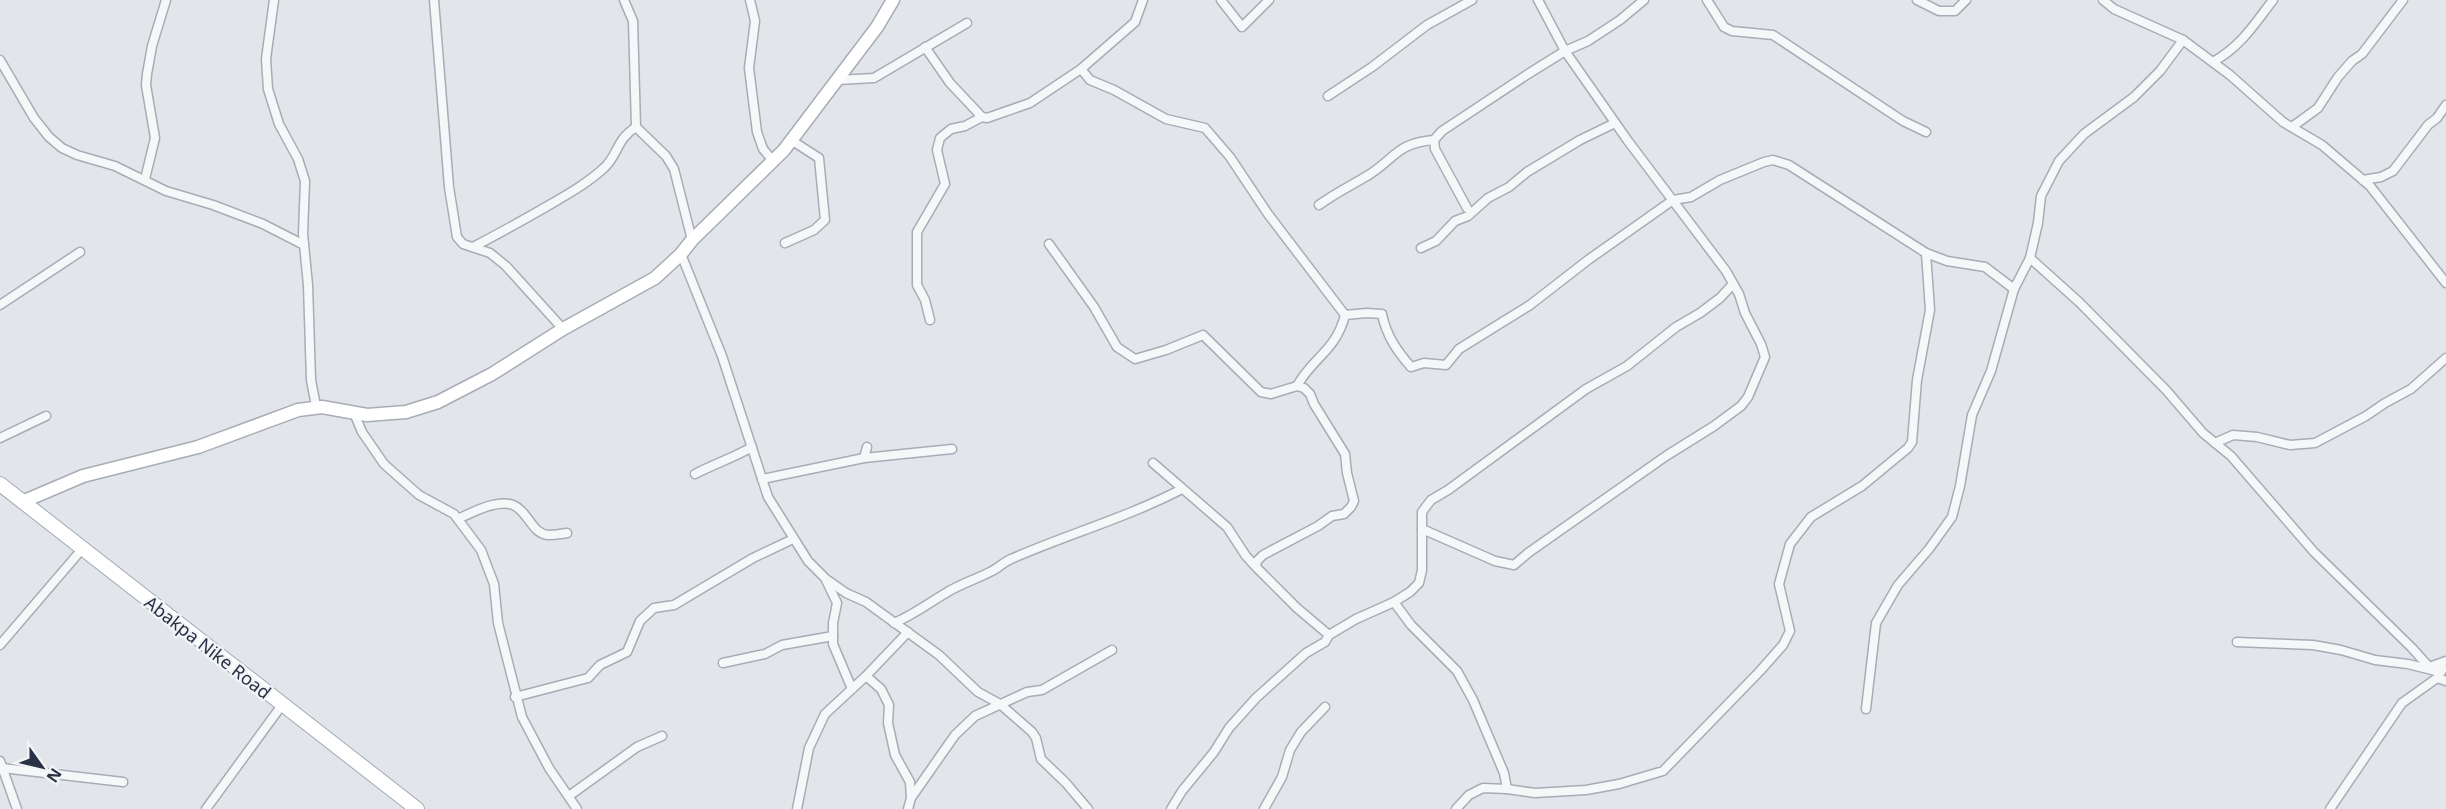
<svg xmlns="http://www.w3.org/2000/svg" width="2446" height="809" font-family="'Noto Sans',sans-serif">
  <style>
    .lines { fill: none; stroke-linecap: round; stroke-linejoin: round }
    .street-casing { stroke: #a7acb6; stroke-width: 11 }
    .secondary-casing { stroke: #a7acb6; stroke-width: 15 }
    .primary-casing { stroke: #a1a9b8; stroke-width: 16 }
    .street { stroke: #f6f7f9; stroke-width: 8 }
    .secondary { stroke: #fff; stroke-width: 12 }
    .primary { stroke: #fff; stroke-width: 14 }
    .labels { text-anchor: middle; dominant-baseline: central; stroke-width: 4.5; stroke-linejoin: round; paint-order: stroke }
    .street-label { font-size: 18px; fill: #293245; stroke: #f2f5f8 }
  </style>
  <rect width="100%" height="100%" fill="#e2e6eb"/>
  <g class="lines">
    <defs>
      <g id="street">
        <polyline points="274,0 266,59 268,89 279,124 298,159 305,181 303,234 308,285 311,380 316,406"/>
        <polyline points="434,0 449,187 457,237 463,244 490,253 506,266 563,329"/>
        <polyline points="624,0 633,21 636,127 666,156 674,169 692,240"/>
        <polyline points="750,0 755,21 749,68 757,132 763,149 774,162"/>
        <polyline points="1221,0 1242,27 1269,0"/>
        <polyline points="1707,0 1724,27 1732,31 1773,35 1903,121 1926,132"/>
        <polyline points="1917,0 1939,11 1955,11 1966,0"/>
        <polyline points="2103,0 2114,9 2183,40 2230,75 2283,122 2322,145 2370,186 2446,283"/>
        <polyline points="925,47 950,83 982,117 987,118 1030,103 1081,69 1135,22 1143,0"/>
        <polyline points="0,60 34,118 49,137 62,148 77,155 115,166 166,191 213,205 263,224 304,245"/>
        <path d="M2213 62C2242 45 2253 26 2273 0"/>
        <path d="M1081 69 1090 80 1114 90 1166 119 1205 128 1230 157 1268 214 1345 315 1367 313 1382 314C1386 335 1397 351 1411 367L1424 363 1446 365 1459 349 1530 305 1588 260 1673 200 1691 197 1720 180 1764 162 1773 160 1789 165 1926 253 1947 261 1985 267 2014 289"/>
        <polyline points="838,80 874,78 967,23"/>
        <polyline points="1328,96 1372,67 1427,25 1472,0"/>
        <polyline points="2292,127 2318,108 2338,77 2352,61 2362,54 2403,0"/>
        <polyline points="145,179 155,138 146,85 147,74 152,46 166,0"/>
        <polyline points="2363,180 2381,177 2393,171 2428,125 2437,118 2446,105"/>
        <path d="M1319 205C1334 194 1350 186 1367 176 1395 159 1396 143 1434 140"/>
        <polyline points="1467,208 1435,149 1434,140 1442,131 1528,74 1565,51 1588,41 1620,20 1644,0"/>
        <polyline points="785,243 814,230 825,220 819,158 791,140"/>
        <polyline points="1049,244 1094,307 1117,347 1135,359 1166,350 1203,335 1261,392 1271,394 1297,386 1304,388 1310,394 1314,404 1345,454 1347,473 1354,501 1351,507 1344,514 1332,516 1318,526 1263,555 1257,561 1256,566"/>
        <path d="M473 247C500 233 525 219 551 204 570 193 589 182 605 167 619 153 616 140 636 127"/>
        <polyline points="1421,248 1436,241 1455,221 1468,216 1488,198 1509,187 1527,172 1580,140 1615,123"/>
        <polyline points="681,254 722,356 768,497 808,561 826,579 846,593 866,602 939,655 978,692 1000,704 1032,732 1036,738 1041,759 1066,783 1088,809"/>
        <polyline points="2030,258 2079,302 2166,390 2203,433 2231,456 2314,552 2412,648 2429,667 2446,661"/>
        <polyline points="0,305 80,252"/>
        <polyline points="930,320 925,300 917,285 917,232 945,184 937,150 940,138 951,129 965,126 982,117"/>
        <path d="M1297 386C1313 357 1336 351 1345 315"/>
        <polyline points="354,413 362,432 384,464 419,495 454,514 481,550 494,584 498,623 522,717 549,768 577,809"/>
        <polyline points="0,438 46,416"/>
        <polyline points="2215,443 2233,435 2257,437 2290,445 2315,443 2366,416 2385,403 2411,389 2446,358"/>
        <polyline points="864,458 952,449"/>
        <polyline points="1153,463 1227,527 1246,556 1258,569 1297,608 1329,635"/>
        <path d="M695 474C714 464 733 458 752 447"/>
        <polyline points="762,479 864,458 867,447"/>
        <path d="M458 519C473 512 497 499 513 505 528 511 532 534 548 535 554 535 561 534 567 533"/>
        <polyline points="1422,529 1495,561 1514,565 1528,553 1666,456 1714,426 1741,406 1748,397 1765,357 1761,344 1745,313 1739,294 1726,271 1628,141 1565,51 1538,0"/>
        <polyline points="826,580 837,603 833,623 833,644 852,689"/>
        <polyline points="1394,602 1411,625 1457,671 1473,700 1504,773 1507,789"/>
        <path d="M894 623C915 614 927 604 946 593 960 584 977 579 992 571 998 568 1004 562 1011 559 1068 534 1126 518 1182 489"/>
        <polyline points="2237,642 2313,645 2341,650 2375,660 2408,664 2440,672"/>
        <polyline points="0,645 83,548"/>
        <polyline points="723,663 765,654 782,645 833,636"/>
        <polyline points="866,676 881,689 889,705 888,723 895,755 910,782 911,798 908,809"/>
        <polyline points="2437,678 2446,681"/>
        <polyline points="515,697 588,678 600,665 627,652 640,621 654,608 674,605 753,558 793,539"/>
        <polyline points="1866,709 1876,623 1898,585 1929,549 1952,517 1960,486 1972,415 1991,371 2014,289 2030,258 2038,223 2041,196 2059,161 2084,134 2134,97 2160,71 2183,40"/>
        <polyline points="0,761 17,809"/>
        <polyline points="2,768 123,782"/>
        <polyline points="569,796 637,747 662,736"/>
        <polyline points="911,798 955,735 975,716 1027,692 1042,690 1112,650"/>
        <polyline points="206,809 282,705"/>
        <polyline points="797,809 809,748 825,714 866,676 908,632"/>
        <polyline points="1171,809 1182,791 1214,752 1229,728 1256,698 1306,653 1325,642 1329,635 1356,619 1394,602 1410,592 1419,583 1422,570 1422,512 1431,500 1448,490 1586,389 1627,366 1676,327 1700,313 1720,298 1733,284"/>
        <polyline points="1264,809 1282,777 1290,750 1301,732 1325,707"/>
        <polyline points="1456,809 1469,795 1483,788 1507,789 1535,793 1586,790 1619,784 1663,771 1760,671 1783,645 1790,631 1779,584 1790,544 1811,517 1862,486 1908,448 1912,442 1917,380 1930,310 1926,253"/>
        <polyline points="2330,809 2402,703 2437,678 2443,669"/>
      </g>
      <polyline id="secondary" points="22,502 83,476 198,447 298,410 322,407 367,415 406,412 438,402 492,374 563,329 655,278 681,254 692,240 784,150 877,27 893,0"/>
      <polyline id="primary" points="0,484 417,809"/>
    </defs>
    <use href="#street" class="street-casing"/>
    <use href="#secondary" class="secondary-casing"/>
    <use href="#primary" class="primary-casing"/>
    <use href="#street" class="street"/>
    <use href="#secondary" class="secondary"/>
    <use href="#primary" class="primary"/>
  </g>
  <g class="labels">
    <g class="street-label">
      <text transform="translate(208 647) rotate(38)">Abakpa Nike Road</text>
    </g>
  </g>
  <g transform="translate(42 767) rotate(124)" stroke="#f2f5f8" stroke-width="4.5" paint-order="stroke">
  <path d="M0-4.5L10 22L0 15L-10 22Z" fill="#293245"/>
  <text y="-9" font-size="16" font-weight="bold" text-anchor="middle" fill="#293245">N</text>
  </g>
</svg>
